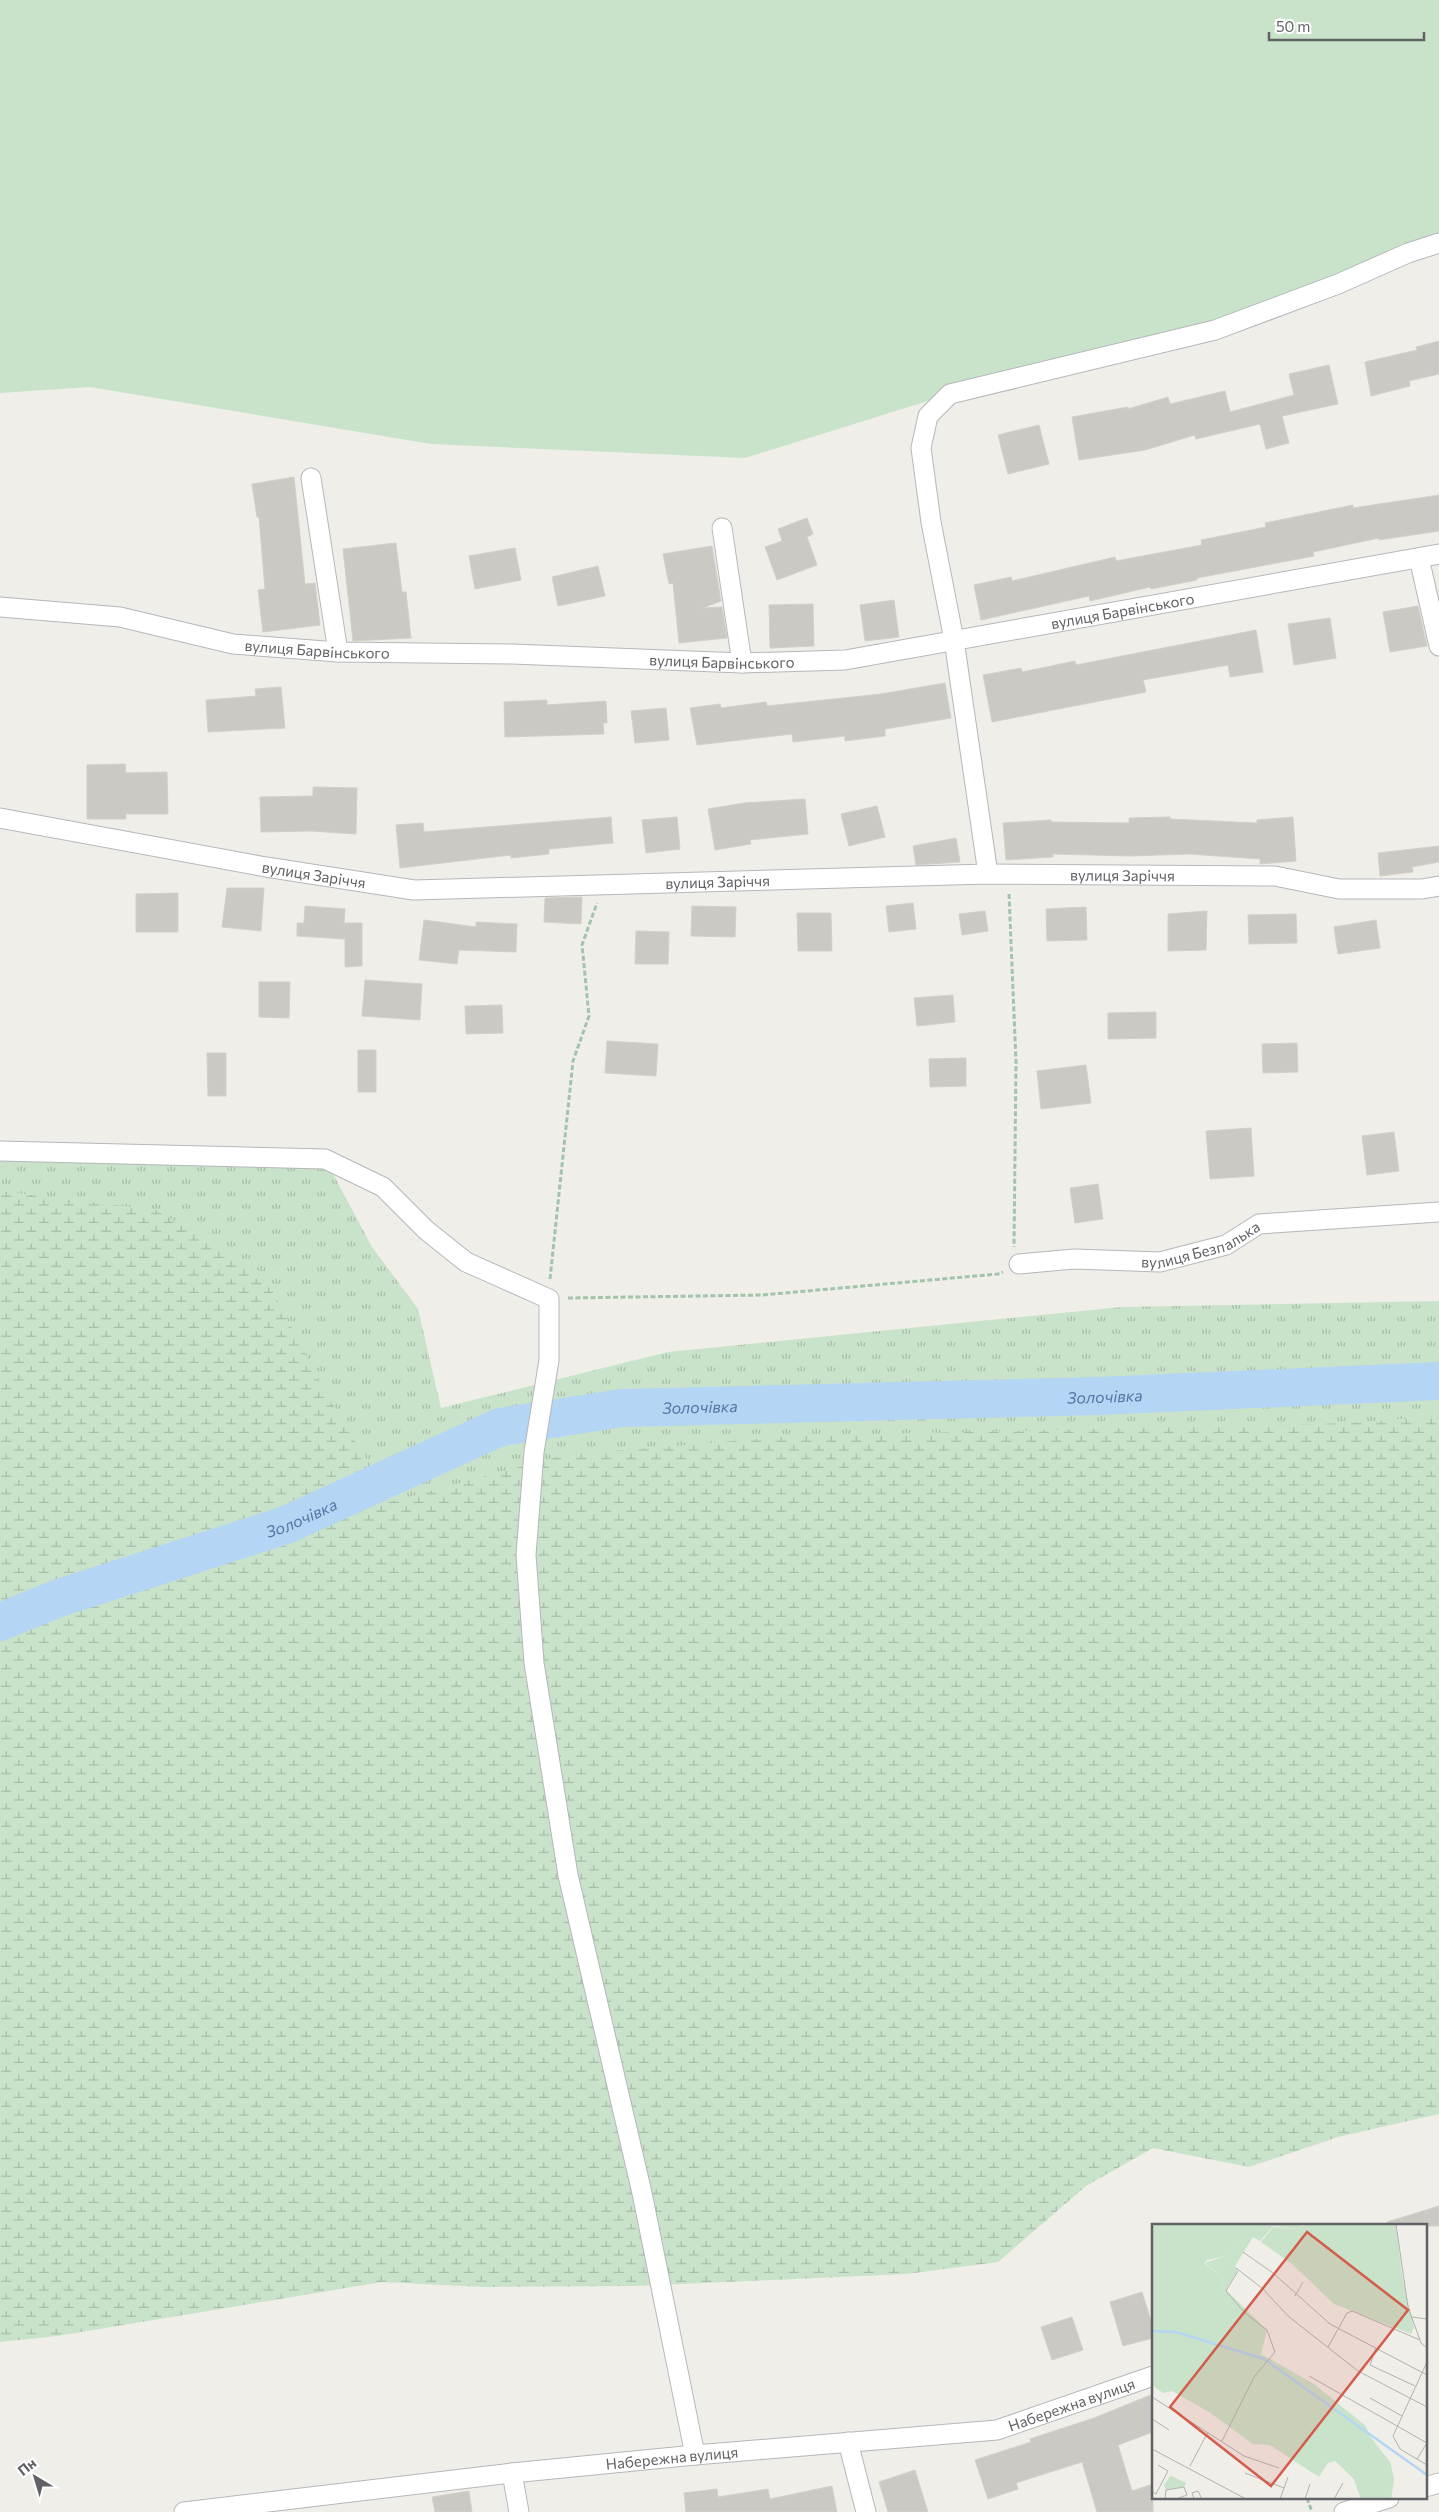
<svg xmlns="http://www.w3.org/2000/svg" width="1439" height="2512" font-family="Commissioner,sans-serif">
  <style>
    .grass { fill: url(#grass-tufts) }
    .wetland { fill: url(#wetland-marsh) }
    .green { fill: #c9e3ca }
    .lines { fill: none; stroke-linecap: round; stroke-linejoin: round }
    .river { stroke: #b4d5f4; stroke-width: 38 }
    .building { fill: #cbc9c4; stroke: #d4d0c7 }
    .street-casing { stroke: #b5b7bb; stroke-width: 21 }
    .path { stroke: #a3c3ad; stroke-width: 3; stroke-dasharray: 5 2.5; stroke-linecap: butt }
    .street { stroke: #fff; stroke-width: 19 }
    .labels { text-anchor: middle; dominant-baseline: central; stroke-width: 4.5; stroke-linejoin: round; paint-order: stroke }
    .street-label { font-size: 15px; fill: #606266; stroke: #fff }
    .water-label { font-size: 16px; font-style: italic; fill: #5276a5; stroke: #fff }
    .inset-river { fill: none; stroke: #b4d5f4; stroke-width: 2.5 }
    .inset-road { fill: none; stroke: #b2b2b1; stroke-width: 1 }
    .view { fill: #d35c4b; fill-opacity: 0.15; stroke: #d35c4b; stroke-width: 2.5 }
    .inset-edge { fill: none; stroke: #606266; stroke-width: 2.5 }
  </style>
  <defs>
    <pattern id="grass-tufts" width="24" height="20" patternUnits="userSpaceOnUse" patternTransform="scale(1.25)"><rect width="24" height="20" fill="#c9e3ca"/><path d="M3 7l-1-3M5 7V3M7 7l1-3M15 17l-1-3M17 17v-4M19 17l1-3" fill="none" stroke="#a7bba8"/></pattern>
    <pattern id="wetland-marsh" width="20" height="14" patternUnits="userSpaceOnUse" patternTransform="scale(1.25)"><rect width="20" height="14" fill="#c9e3ca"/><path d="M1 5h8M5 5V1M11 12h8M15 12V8" fill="none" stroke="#a7bba8"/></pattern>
  </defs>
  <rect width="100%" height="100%" fill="#efeee9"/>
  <polygon class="grass" points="0,1151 325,1159 372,1247 418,1309 441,1408 668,1352 1122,1307 1439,1301 1439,1624 380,1548 0,1365"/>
  <polygon class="wetland" points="0,1191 156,1210 263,1273 334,1408 393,1501 564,1455 795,1436 1351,1423 1439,1416 1439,2114 1338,2137 1249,2167 1153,2148 1086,2186 998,2262 906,2274 635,2286 484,2287 382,2282 57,2336 0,2342"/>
  <polygon class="green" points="0,0 1439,0 1439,237 1228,316 950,394 745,458 431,444 90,387 0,393"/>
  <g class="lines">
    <path class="river" id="s1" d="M0 1622 59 1598 286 1525 500 1427 622 1408 1098 1396 1439 1381"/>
  </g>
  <g class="building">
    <polygon points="1439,341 1439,374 1409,381 1410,386 1371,396 1365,362 1417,350 1416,347"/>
    <polygon points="1329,365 1338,404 1282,416 1289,443 1266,449 1260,424 1196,439 1195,435 1145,450 1079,460 1072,417 1128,407 1128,409 1168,397 1170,404 1225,391 1230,412 1294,395 1289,374"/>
    <polygon points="1039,425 1049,464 1008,474 998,435"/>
    <polygon points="294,477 305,584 315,583 320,625 263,632 258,590 265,589 259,517 257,517 252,484"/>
    <polygon points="1439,495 1439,531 1379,540 1379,538 1313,552 1314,556 1197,578 1197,580 1151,589 1150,587 1090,601 1089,596 981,620 974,585 1011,577 1012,581 1115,557 1116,561 1202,545 1201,540 1266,527 1265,523 1353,505 1353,508"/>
    <polygon points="807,518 813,534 807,537 817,565 777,580 765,547 782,541 778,529"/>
    <polygon points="396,543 402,592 406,592 411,638 353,641 343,549"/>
    <polygon points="712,546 721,601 703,608 722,607 727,638 679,643 673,583 669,584 663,554"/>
    <polygon points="515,548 521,580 475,589 469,556"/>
    <polygon points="598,566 605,596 558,606 552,577"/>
    <polygon points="894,600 899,637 865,641 860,605"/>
    <polygon points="813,604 814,646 770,648 769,605"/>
    <polygon points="1418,606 1427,646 1390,652 1383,612"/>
    <polygon points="1330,618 1336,658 1294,665 1288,624"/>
    <polygon points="1256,630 1263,672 1230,677 1228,665 1143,680 1146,692 992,722 983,675 1021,668 1022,672 1075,661 1076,665"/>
    <polygon points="945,683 951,718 885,729 885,736 845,741 845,736 793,742 792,734 697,745 690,708 720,704 721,708 766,702 767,706 881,694"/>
    <polygon points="281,687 285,728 208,732 206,700 256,696 255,689"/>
    <polygon points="547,700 547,705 606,701 607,723 603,723 604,734 505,737 504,702"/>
    <polygon points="666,708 669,740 635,743 631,711"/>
    <polygon points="125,764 126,773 167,772 168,814 126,814 126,819 87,819 87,765"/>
    <polygon points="313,787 357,788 356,834 311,831 261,832 260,797 313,796"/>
    <polygon points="805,799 808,834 750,840 751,844 715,850 708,809 744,803"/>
    <polygon points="877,806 885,837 849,846 841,814"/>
    <polygon points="611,817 613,843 549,849 549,854 511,858 511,855 400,868 396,825 423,823 424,832"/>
    <polygon points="677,817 680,849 646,853 642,820"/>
    <polygon points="1170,817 1170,819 1257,823 1257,820 1293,817 1296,861 1260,864 1260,859 1189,854 1130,856 1053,854 1053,857 1006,860 1003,823 1051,820 1051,822 1129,823 1129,818"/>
    <polygon points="956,838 960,862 916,865 913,846"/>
    <polygon points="1439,846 1439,862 1412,867 1413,872 1380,876 1378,853"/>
    <polygon points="227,888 264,888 261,931 222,927"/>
    <polygon points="178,893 178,932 136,932 136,894"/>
    <polygon points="582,897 581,924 544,922 545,898"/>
    <polygon points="913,903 916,929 889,932 886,906"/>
    <polygon points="305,906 345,909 344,923 362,923 362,966 345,967 345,939 297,936 297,923 304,923"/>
    <polygon points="692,906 736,907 735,937 691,936"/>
    <polygon points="1086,907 1087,940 1047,941 1046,909"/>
    <polygon points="985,911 988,931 962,935 959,914"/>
    <polygon points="1207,911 1206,950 1168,951 1168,914"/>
    <polygon points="797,913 831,913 832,951 798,951"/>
    <polygon points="1296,914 1297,943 1249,944 1248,915"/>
    <polygon points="424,920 476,927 476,922 517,924 516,952 459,950 457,964 419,960"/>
    <polygon points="1376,920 1380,948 1338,954 1334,927"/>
    <polygon points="636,931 669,932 668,964 635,964"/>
    <polygon points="365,980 422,984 420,1020 362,1016"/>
    <polygon points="259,982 290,982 289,1018 259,1017"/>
    <polygon points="953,995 955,1022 917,1026 914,998"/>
    <polygon points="502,1005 503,1033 466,1034 465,1006"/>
    <polygon points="1156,1012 1156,1038 1108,1039 1108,1013"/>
    <polygon points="607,1041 658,1044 656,1076 605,1073"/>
    <polygon points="1297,1043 1298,1072 1263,1073 1262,1044"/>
    <rect x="358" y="1050" width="18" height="42"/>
    <polygon points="207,1053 226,1053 226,1096 208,1096"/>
    <polygon points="966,1058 966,1086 930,1087 929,1059"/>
    <polygon points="1086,1065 1091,1103 1041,1109 1037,1071"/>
    <polygon points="1251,1128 1254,1176 1210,1179 1206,1131"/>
    <polygon points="1394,1132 1399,1171 1367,1175 1362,1136"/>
    <polygon points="1098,1184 1103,1219 1075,1223 1070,1188"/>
    <polygon points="1439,2206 1439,2226 1388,2226 1387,2222"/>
    <polygon points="1142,2292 1153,2327 1153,2338 1123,2346 1110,2302"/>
    <polygon points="1072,2317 1083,2350 1052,2360 1041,2327"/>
    <polygon points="1153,2394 1153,2432 1118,2445 1132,2491 1153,2484 1153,2512 1097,2512 1082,2462 1016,2483 1018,2489 988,2499 975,2460 1031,2442 1030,2439 1094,2418"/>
    <polygon points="915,2470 928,2512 888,2512 879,2482"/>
    <polygon points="832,2486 837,2512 686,2512 684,2493 717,2489 718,2497 768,2489 770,2499"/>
    <polygon points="469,2491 472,2512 435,2512 432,2497"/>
  </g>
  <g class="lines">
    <defs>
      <g id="street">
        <polyline points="311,478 338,652"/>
        <polyline points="722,528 742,663"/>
        <polyline points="1419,558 1439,646"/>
        <path id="s2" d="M0 607 120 617 233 644 338 652 512 654 742 663 845 660 1439 554"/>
        <path id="s3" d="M0 818 266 867 414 890 988 874 1275 876 1339 889H1422L1439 886"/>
        <polyline points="988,874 954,640 931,522 921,448 928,416 950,394 1215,330 1338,284 1408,253 1439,243"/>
        <polyline points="0,1151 325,1159 383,1187 426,1230 466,1262 549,1299 549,1360 534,1452 526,1555 534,1663 568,1875 642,2193 695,2455"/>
        <path id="s4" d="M1019 1264 1074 1259 1160 1262 1226 1245 1259 1224 1439 1212"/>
        <polyline points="848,2442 866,2512"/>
        <polyline points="512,2473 519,2512"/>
        <polyline points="1425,2487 1439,2483"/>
        <path id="s5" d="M184 2512 512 2473 695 2455 997 2430 1153 2376"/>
        <polyline points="1344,2512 1389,2498"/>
      </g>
    </defs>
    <use href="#street" class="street-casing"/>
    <g class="path">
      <polyline points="1009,894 1016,1062 1014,1247"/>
      <polyline points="550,1279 573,1061 589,1016 582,945 597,903"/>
      <polyline points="568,1298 762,1295 998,1274 1003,1272"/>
      <polyline points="1307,2498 1312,2512"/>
    </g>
    <use href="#street" class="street"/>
  </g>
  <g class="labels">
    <g class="street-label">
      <text stroke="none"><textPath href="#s2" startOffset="1131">вулиця Барвінського</textPath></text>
      <text stroke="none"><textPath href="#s2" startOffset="321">вулиця Барвінського</textPath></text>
      <text stroke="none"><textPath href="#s2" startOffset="726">вулиця Барвінського</textPath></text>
      <text stroke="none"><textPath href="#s3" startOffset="319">вулиця Заріччя</textPath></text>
      <text stroke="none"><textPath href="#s3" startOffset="1129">вулиця Заріччя</textPath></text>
      <text stroke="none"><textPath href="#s3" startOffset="724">вулиця Заріччя</textPath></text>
      <text stroke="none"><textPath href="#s4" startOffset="185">вулиця Безпалька</textPath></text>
      <text stroke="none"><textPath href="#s5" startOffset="896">Набережна вулиця</textPath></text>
      <text stroke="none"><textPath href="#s5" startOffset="491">Набережна вулиця</textPath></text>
    </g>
    <g class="water-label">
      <text stroke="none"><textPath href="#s1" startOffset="1144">Золочівка</textPath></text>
      <text stroke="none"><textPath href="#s1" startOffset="739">Золочівка</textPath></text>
      <text stroke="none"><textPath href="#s1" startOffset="319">Золочівка</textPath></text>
    </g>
  </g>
  <g transform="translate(1152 2224)">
    <rect width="275" height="275" fill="#efeee9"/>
    <path d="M153 0 145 5 121 2 108 17 101 13 83 42 86 46 74 66 115 106 109 130 162 160 214 202 218 214 238 238 242 255 239 275H209L202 255 97 136 69 68 71 53 53 39 73 32 116 1Z" fill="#c9e3ca"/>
    <path d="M0 0H118L73 32 55 36 52 39 71 53 69 68 100 101 104 111 101 134 132 151 217 211 238 238 242 255 239 275H209L202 255 183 237 176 239 167 253 118 221 101 220 57 188 20 167 11 169 0 161Z" fill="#c9e3ca"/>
    <path d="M244 0 250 51 262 103 259 110 182 80 140 40 109 18 121 3 145 5 153 1ZM18 252H20L34 259 32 263 14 266 12 261Z" fill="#c9e3ca"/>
    <path class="inset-river" d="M0 107 24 108 112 135 275 251"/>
    <path class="inset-road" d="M244 0 256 83 269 119 275 124M91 28 121 49 178 100 275 151M84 44 111 65 136 92 206 147 275 183M143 72 151 58M260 93 275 95M176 123 195 89 200 87 268 116M224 124 218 141 263 162M275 138 241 212 248 225 275 241M157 152 275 219M0 173 92 232 127 244M218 174 250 192M0 195 17 206M70 217 102 153 123 128 115 106 93 89 74 67 86 47M0 225 94 275M265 235 275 219M38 242 56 208M93 249 132 264M0 268 4 270 16 247 6 241M13 275 14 266 32 263 35 271 24 275M42 275 40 269 46 267 50 275M128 275 136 253M153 275 158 260M182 275 191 259"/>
    <path class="view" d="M155 8 256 86 119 262 18 183Z"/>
    <rect width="275" height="275" class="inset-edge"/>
  </g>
  <g transform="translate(35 2477) rotate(322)" stroke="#ffffff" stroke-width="4" paint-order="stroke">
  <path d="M0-4L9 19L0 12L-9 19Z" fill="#606266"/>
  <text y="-8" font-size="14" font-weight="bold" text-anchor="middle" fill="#606266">Пн</text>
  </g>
  <path d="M1269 32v8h155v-8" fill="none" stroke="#606266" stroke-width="2.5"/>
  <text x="1276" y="32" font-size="15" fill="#606266" stroke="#ffffff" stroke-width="4" paint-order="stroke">50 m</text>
</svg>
